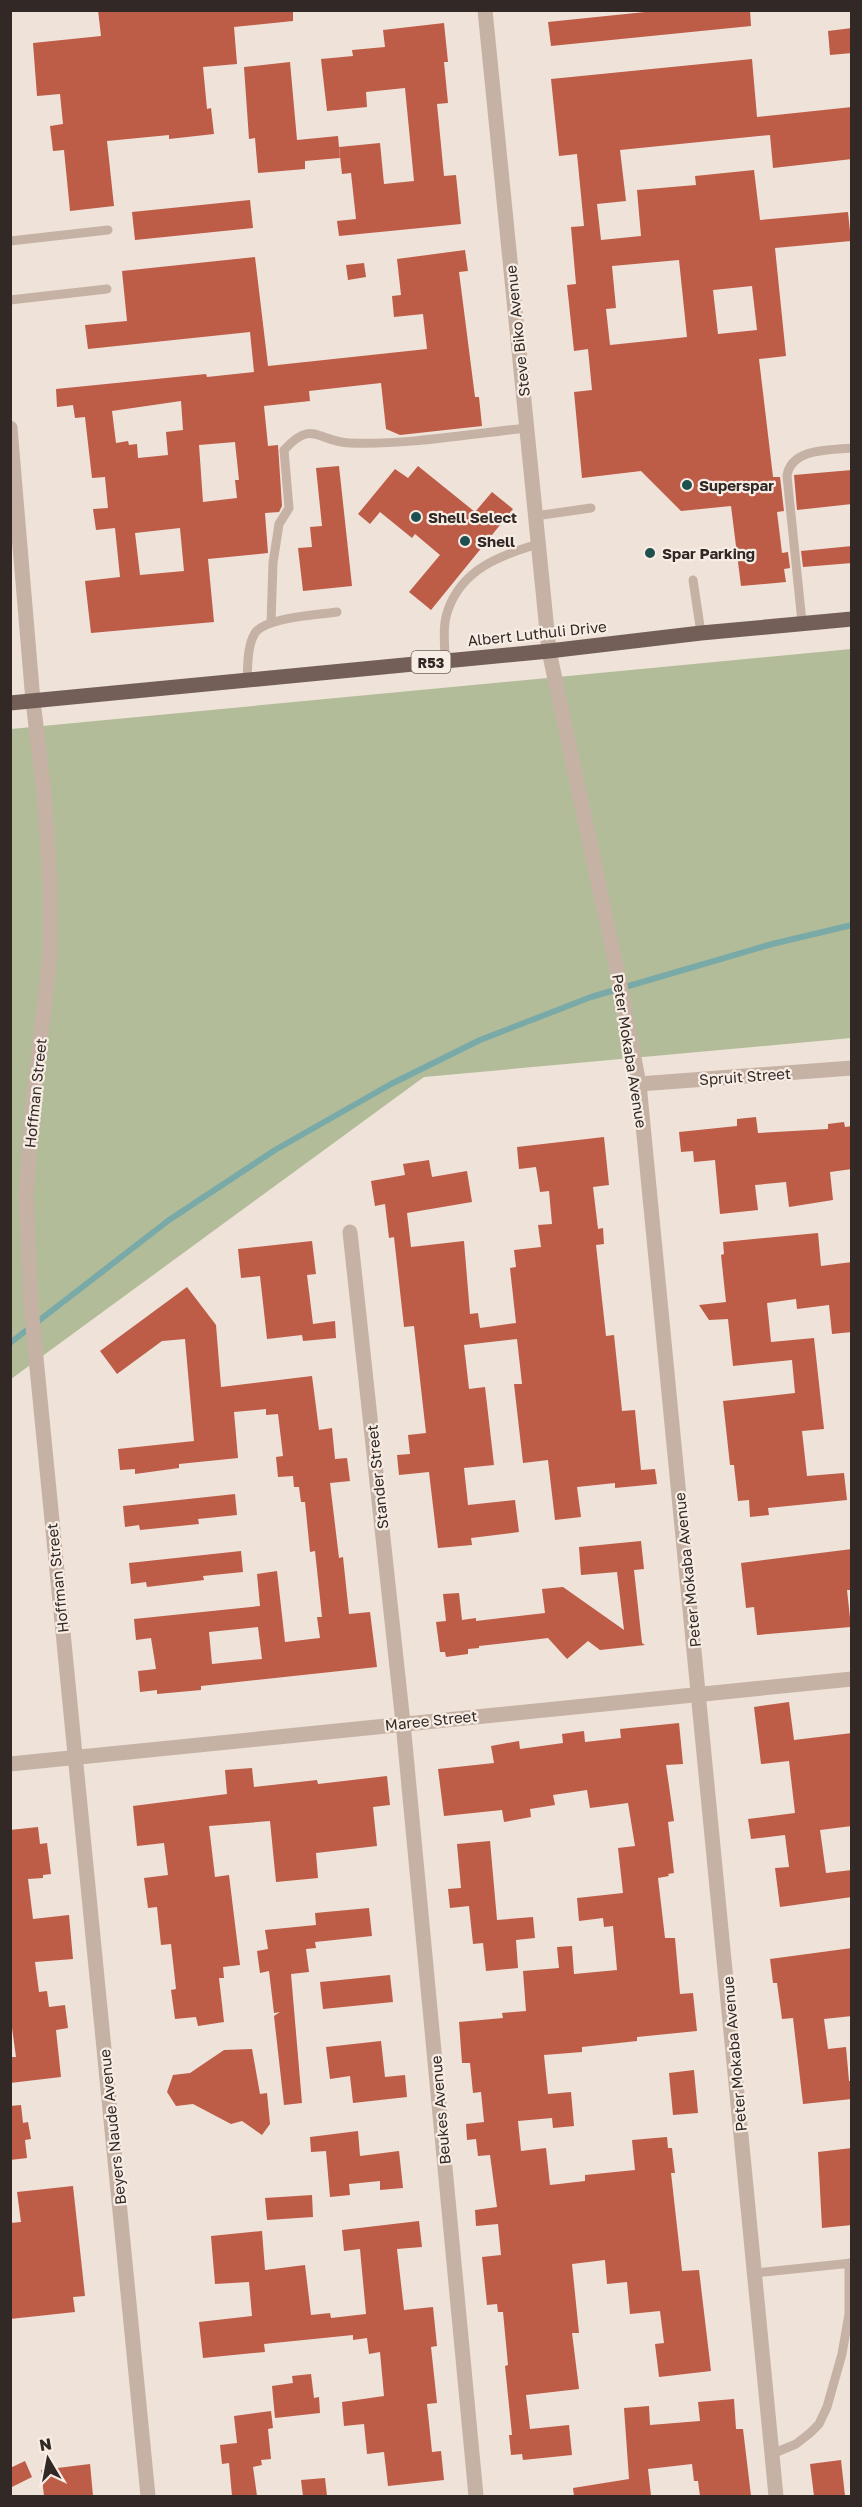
<svg xmlns="http://www.w3.org/2000/svg" width="862" height="2507" font-family="'Golos Text',sans-serif">
  <style>
    .green { fill: #b3bc99 }
    .lines { fill: none; stroke-linecap: round; stroke-linejoin: round }
    .stream { stroke: #79aaa8; stroke-width: 6 }
    .building { fill: #bd5c47; fill-rule: evenodd }
    .service { stroke: #c6b2a5; stroke-width: 9 }
    .minor { stroke: #c6b2a5; stroke-width: 15 }
    .primary { stroke: #735f58; stroke-width: 15 }
    .poi-dot { fill: #1f5050; stroke: #f7ede4; stroke-width: 2 }
    .labels { text-anchor: middle; dominant-baseline: central; stroke-width: 4.5; stroke-linejoin: round; paint-order: stroke }
    .shield { fill: #f7ede4; stroke: #6d645f; stroke-width: 1.5 }
    .shield-label { font-size: 14px; font-weight: bold; fill: #322926 }
    .street-label { font-size: 15px; fill: #322926; stroke: #f7ede4 }
    .poi-label { font-size: 15px; font-weight: bold; fill: #322926; stroke: #f7ede4; text-anchor: start }
  </style>
  <rect width="100%" height="100%" fill="#efe2d8"/>
  <polygon class="green" points="851,649 851,1038 424,1077 11,1379 11,729"/>
  <g class="lines">
    <polyline class="stream" points="10,1343 169,1220 275,1150 391,1084 480,1040 591,997 772,944 852,925"/>
  </g>
  <g class="building">
    <polygon points="98,10 293,10 293,21 234,27 237,64 203,67 207,109 211,108 214,134 169,139 169,135 107,141 114,206 70,211 64,150 53,151 50,126 63,124 60,94 37,96 33,43 101,36"/>
    <polygon points="644,10 750,10 751,26 551,46 548,22 645,12"/>
    <polygon points="444,23 448,62 444,62 448,103 437,104 444,176 456,175 461,224 339,236 337,221 356,219 351,173 342,174 339,147 380,143 384,184 414,181 405,88 366,92 367,107 327,111 321,59 353,56 352,50 385,47 383,30"/>
    <polygon points="852,28 852,53 830,55 828,31"/>
    <path d="M752 59 757 117 852 107V159L773 168 770 135 620 150 626 201 597 204 601 240 641 236 637 190 696 185 695 176 754 170 760 220 848 212 851 241 775 248 786 356 759 359 773 477H780L784 511 777 512 782 553 788 552 790 568 784 569 786 582 741 586 731 506 681 511 641 471 582 478 574 392 592 390 588 349 574 351 567 285 576 284 571 227 584 226 577 154 559 156 551 79ZM679 260 687 337 610 345 606 309 616 308 612 266ZM752 286 757 330 718 334 713 290Z"/>
    <polygon points="290,62 297,140 338,136 340,158 305,161 305,169 258,173 255,138 249,139 244,67"/>
    <polygon points="250,200 253,228 135,240 132,212"/>
    <path d="M465 250 468 271 459 272 475 397H479L482 426 400 435 386 429 381 383 309 391 310 401 264 406 268 446 278 445 282 506 279 512 265 513 268 553 208 559 214 622 91 633 85 581 120 577 115 528 96 530 93 509 108 508 105 477 92 478 85 417 75 418 73 405 57 407 56 389 206 374 207 377 254 372 250 332 88 349 85 325 127 321 122 271 255 257 268 366 427 349 423 314 394 317 392 296 401 295 397 259ZM181 401 183 430 166 432 168 455 138 458 137 444 129 445 128 441 116 443 112 411ZM235 442 239 480H235L237 498 203 502 199 445ZM180 528 184 571 140 575 135 533Z"/>
    <polygon points="364,263 366,277 348,280 346,265"/>
    <polygon points="339,466 352,586 303,591 298,548 312,547 310,527 322,526 316,468"/>
    <polygon points="418,466 475,512 492,492 513,509 431,610 409,592 440,555 415,534 412,538 380,512 370,524 358,514 395,469 408,478"/>
    <polygon points="852,470 852,504 797,510 794,475"/>
    <polygon points="852,546 852,563 803,567 801,551"/>
    <polygon points="756,1117 758,1133 828,1129 828,1124 844,1122 845,1127 852,1126 852,1169 830,1172 833,1200 789,1207 786,1182 755,1185 758,1210 720,1214 715,1160 694,1162 693,1151 681,1152 679,1132 737,1126 737,1119"/>
    <polygon points="604,1137 609,1185 593,1187 598,1229 603,1228 604,1244 596,1245 606,1336 614,1335 622,1411 635,1410 641,1470 655,1469 657,1484 615,1488 615,1483 577,1487 581,1517 555,1520 548,1460 523,1463 514,1384 522,1384 517,1339 464,1345 469,1389 485,1387 494,1465 464,1468 468,1505 515,1500 519,1532 471,1538 472,1545 438,1548 429,1472 399,1475 397,1455 410,1454 408,1435 426,1433 414,1326 404,1327 394,1237 389,1238 385,1204 375,1206 371,1181 405,1175 403,1164 429,1160 432,1177 467,1171 472,1202 407,1213 411,1247 464,1241 470,1314 478,1313 480,1328 516,1323 510,1268 516,1267 514,1250 541,1247 538,1225 552,1224 549,1191 540,1192 536,1167 519,1169 517,1147"/>
    <polygon points="818,1233 821,1266 852,1262 852,1332 832,1334 829,1305 797,1309 796,1299 767,1303 771,1342 814,1338 824,1429 802,1431 807,1476 844,1473 847,1500 768,1508 769,1515 750,1517 749,1500 738,1501 734,1465 730,1465 723,1401 795,1393 792,1360 733,1366 728,1319 709,1320 699,1305 726,1302 721,1255 724,1254 723,1242"/>
    <polygon points="312,1241 316,1274 307,1275 313,1324 335,1321 336,1338 303,1341 302,1335 267,1339 260,1276 241,1278 238,1249"/>
    <path d="M187 1287 216 1325 221 1387 312 1376 319 1430 332 1428 335 1459 347 1458 350 1481 330 1483 339 1558 343 1557 349 1614 370 1612 377 1667 201 1686V1690L157 1694V1690L140 1692 138 1671 156 1669 151 1638 136 1640 134 1619 260 1606 257 1574 277 1571 285 1642 320 1638 317 1617H322L315 1551 310 1552 305 1502H301L299 1487H294L293 1476 278 1477 276 1457 283 1456 278 1414 266 1415V1409L234 1412 238 1458 179 1464V1468L135 1474V1469L120 1470 118 1449 194 1441 185 1339 162 1341 117 1374 100 1351ZM258 1627 262 1659 212 1664 209 1632Z"/>
    <polygon points="235,1494 237,1515 198,1519 199,1524 140,1530 139,1525 125,1527 123,1506"/>
    <polygon points="641,1541 644,1569 634,1570 642,1643 645,1645 600,1650 588,1641 567,1659 548,1638 479,1646 479,1648 468,1649 468,1654 446,1657 445,1652 440,1652 436,1622 446,1621 443,1594 459,1593 462,1620 476,1618 476,1621 545,1613 542,1589 563,1587 624,1630 617,1572 581,1575 579,1547"/>
    <polygon points="852,1549 852,1590 847,1590 851,1627 757,1635 754,1607 746,1608 741,1563"/>
    <polygon points="241,1551 243,1572 203,1576 204,1580 147,1587 146,1582 131,1584 129,1563"/>
    <polygon points="789,1702 794,1740 852,1733 852,1826 820,1830 826,1873 852,1870 852,1897 780,1907 775,1868 789,1867 785,1835 751,1839 748,1819 795,1813 789,1761 761,1764 754,1707"/>
    <polygon points="679,1723 683,1764 666,1765 674,1821 668,1822 674,1873 668,1874 669,1876 658,1878 665,1938 675,1938 680,1994 693,1993 697,2031 637,2037 637,2041 582,2047 582,2052 544,2055 548,2094 571,2092 574,2126 553,2128 552,2118 518,2121 521,2151 546,2148 550,2185 585,2181 585,2175 635,2170 632,2140 667,2137 668,2148 672,2148 675,2173 671,2173 682,2271 699,2270 711,2371 659,2377 655,2344 664,2343 660,2311 630,2314 627,2282 607,2284 605,2260 572,2264 579,2333 572,2333 579,2389 526,2395 530,2429 569,2425 572,2455 523,2460 522,2454 511,2455 509,2435 512,2435 505,2366 508,2365 503,2312 498,2312 497,2304 487,2305 482,2257 501,2255 498,2224 476,2226 475,2210 497,2207 490,2155 478,2156 476,2139 467,2140 466,2124 484,2122 481,2092 473,2093 470,2063 462,2063 459,2022 503,2018 502,2013 526,2011 523,1971 559,1968 557,1947 572,1946 574,1974 617,1970 613,1926 604,1927 603,1918 579,1921 577,1898 623,1893 618,1848 635,1846 628,1803 590,1808 587,1790 553,1795 555,1805 530,1809 531,1817 504,1822 502,1810 444,1816 438,1769 494,1763 491,1746 519,1741 520,1749 563,1743 562,1734 584,1731 585,1742 621,1738 620,1729"/>
    <polygon points="252,1768 254,1787 317,1780 318,1784 387,1776 390,1805 373,1807 377,1846 316,1853 318,1878 276,1882 270,1821 209,1826 215,1877 229,1875 240,1965 223,1967 224,1978 219,1978 224,2022 198,2026 196,2017 175,2019 171,1990 176,1989 171,1944 161,1945 157,1907 148,1908 144,1878 168,1875 164,1843 137,1846 133,1806 227,1794 225,1770"/>
    <polygon points="38,1827 40,1844 47,1843 51,1874 43,1875 43,1878 28,1879 33,1919 69,1915 73,1959 35,1962 39,1992 47,1991 49,2007 65,2005 68,2028 56,2030 61,2077 10,2083 10,2057 16,2057 10,2013 10,1830"/>
    <polygon points="490,1841 497,1920 533,1917 535,1938 516,1940 518,1968 486,1971 483,1943 473,1944 469,1906 450,1908 448,1889 461,1888 457,1844"/>
    <polygon points="369,1908 372,1936 315,1942 316,1948 306,1949 309,1972 291,1974 302,2103 284,2105 274,2016 280,2012 274,2013 269,1971 260,1973 257,1951 268,1949 265,1930 316,1925 315,1913"/>
    <polygon points="852,1948 852,2016 824,2019 828,2049 846,2047 849,2081 852,2081 852,2099 803,2104 793,2018 782,2019 777,1983 773,1983 770,1959"/>
    <polygon points="390,1975 393,2002 323,2009 320,1982"/>
    <polygon points="381,2041 385,2077 405,2075 407,2097 353,2103 350,2076 330,2079 326,2047"/>
    <polygon points="252,2049 260,2094 267,2093 270,2124 262,2135 242,2121 231,2124 193,2104 176,2106 167,2092 173,2075 190,2073 224,2050"/>
    <polygon points="694,2070 698,2113 673,2115 669,2073"/>
    <polygon points="21,2105 23,2123 28,2122 31,2139 25,2140 27,2158 10,2160 10,2106"/>
    <polygon points="358,2131 360,2156 399,2151 403,2188 380,2190 380,2181 349,2184 350,2195 330,2197 326,2151 311,2152 310,2137"/>
    <polygon points="852,2148 852,2225 822,2228 818,2152"/>
    <polygon points="73,2186 85,2296 73,2297 75,2312 10,2319 10,2223 21,2222 17,2192"/>
    <polygon points="312,2195 313,2217 267,2220 265,2198"/>
    <polygon points="419,2221 422,2247 397,2249 404,2310 433,2307 437,2346 431,2347 437,2403 427,2404 432,2452 441,2451 444,2480 388,2486 384,2452 367,2454 364,2424 344,2426 342,2402 384,2396 380,2352 369,2354 367,2338 353,2340 353,2335 264,2344 265,2352 203,2358 199,2322 252,2316 249,2282 215,2284 211,2236 262,2231 265,2270 305,2265 311,2315 330,2313 331,2318 366,2314 360,2249 344,2251 342,2230"/>
    <polygon points="311,2374 314,2398 319,2397 320,2413 275,2418 272,2386 293,2383 292,2376"/>
    <polygon points="734,2399 736,2429 743,2429 751,2496 700,2496 698,2481 694,2481 692,2464 648,2469 651,2496 574,2496 573,2488 629,2479 624,2408 649,2406 650,2425 700,2421 698,2402"/>
    <polygon points="271,2411 273,2428 268,2429 271,2459 261,2460 262,2465 253,2467 257,2496 232,2496 229,2463 222,2464 220,2445 237,2443 234,2416"/>
    <polygon points="841,2460 845,2496 814,2496 810,2464"/>
    <polygon points="25,2461 32,2477 10,2488 10,2468"/>
    <polygon points="90,2464 93,2496 44,2496 41,2470"/>
    <polygon points="325,2478 327,2496 303,2496 301,2480"/>
  </g>
  <g class="lines">
    <g class="service">
      <polyline points="10,241 108,230"/>
      <polyline points="10,300 107,289"/>
      <polyline points="535,516 591,508"/>
      <polyline points="693,580 701,633"/>
      <path d="M802 622 787 476C791 448 829 450 852 448"/>
      <path d="M271 623 273 563 279 524 289 508 284 450C313 418 317 442 350 443 409 445 469 434 527 428"/>
      <path d="M445 661C445 644 442 626 448 610 462 569 501 555 538 544"/>
      <path d="M247 680C248 665 247 646 255 633 266 617 318 615 337 612"/>
      <polyline points="755,2273 852,2263"/>
      <polyline points="772,2454 796,2444 810,2433 819,2424 827,2407 842,2354 849,2314 849,2263"/>
    </g>
    <g class="minor">
      <polyline points="485,10 549,651 618,975 639,1084 776,2496"/>
      <polyline points="10,428 33,701 44,792 50,882 50,955 31,1123 26,1197 31,1307 148,2496"/>
      <polyline points="639,1084 852,1068"/>
      <polyline points="350,1232 403,1723 476,2496"/>
      <polyline points="10,1764 852,1679"/>
    </g>
    <polyline class="primary" points="10,703 549,651 701,633 852,619"/>
  </g>
  <g class="poi-dot">
    <circle cx="687" cy="485" r="6"/>
    <circle cx="416" cy="517" r="6"/>
    <circle cx="465" cy="541" r="6"/>
    <circle cx="650" cy="553" r="6"/>
  </g>
  <g class="labels">
    <rect class="shield" x="411.5" y="651" width="39" height="22" rx="4.5"/>
    <g class="shield-label">
      <text x="431" y="662">R53</text>
    </g>
    <g class="street-label">
      <text transform="translate(517 331) rotate(-96)">Steve Biko Avenue</text>
      <text transform="translate(537 633) rotate(-6)">Albert Luthuli Drive</text>
      <text transform="translate(630 1051) rotate(81)">Peter Mokaba Avenue</text>
      <text transform="translate(745 1076) rotate(-4)">Spruit Street</text>
      <text transform="translate(35 1093) rotate(-84)">Hoffman Street</text>
      <text transform="translate(377 1477) rotate(-96)">Stander Street</text>
      <text transform="translate(687 1570) rotate(-96)">Peter Mokaba Avenue</text>
      <text transform="translate(57 1578) rotate(-96)">Hoffman Street</text>
      <text transform="translate(431 1720) rotate(-6)">Maree Street</text>
      <text transform="translate(734 2054) rotate(-95)">Peter Mokaba Avenue</text>
      <text transform="translate(440 2110) rotate(-95)">Beukes Avenue</text>
      <text transform="translate(112 2127) rotate(-96)">Beyers Naude Avenue</text>
    </g>
    <g class="poi-label">
      <text x="699" y="485">Superspar</text>
      <text x="428" y="517">Shell Select</text>
      <text x="477" y="541">Shell</text>
      <text x="662" y="553">Spar Parking</text>
    </g>
  </g>
  <rect width="862" height="2507" fill="none" stroke="#322926" stroke-width="24"/>
  <g transform="translate(48 2459) rotate(350)" stroke="#f7ede4" stroke-width="4.5" paint-order="stroke">
  <path d="M0-4.5L10 22L0 15L-10 22Z" fill="#322926"/>
  <text y="-9" font-size="16" font-weight="bold" text-anchor="middle" fill="#322926">N</text>
  </g>
</svg>
